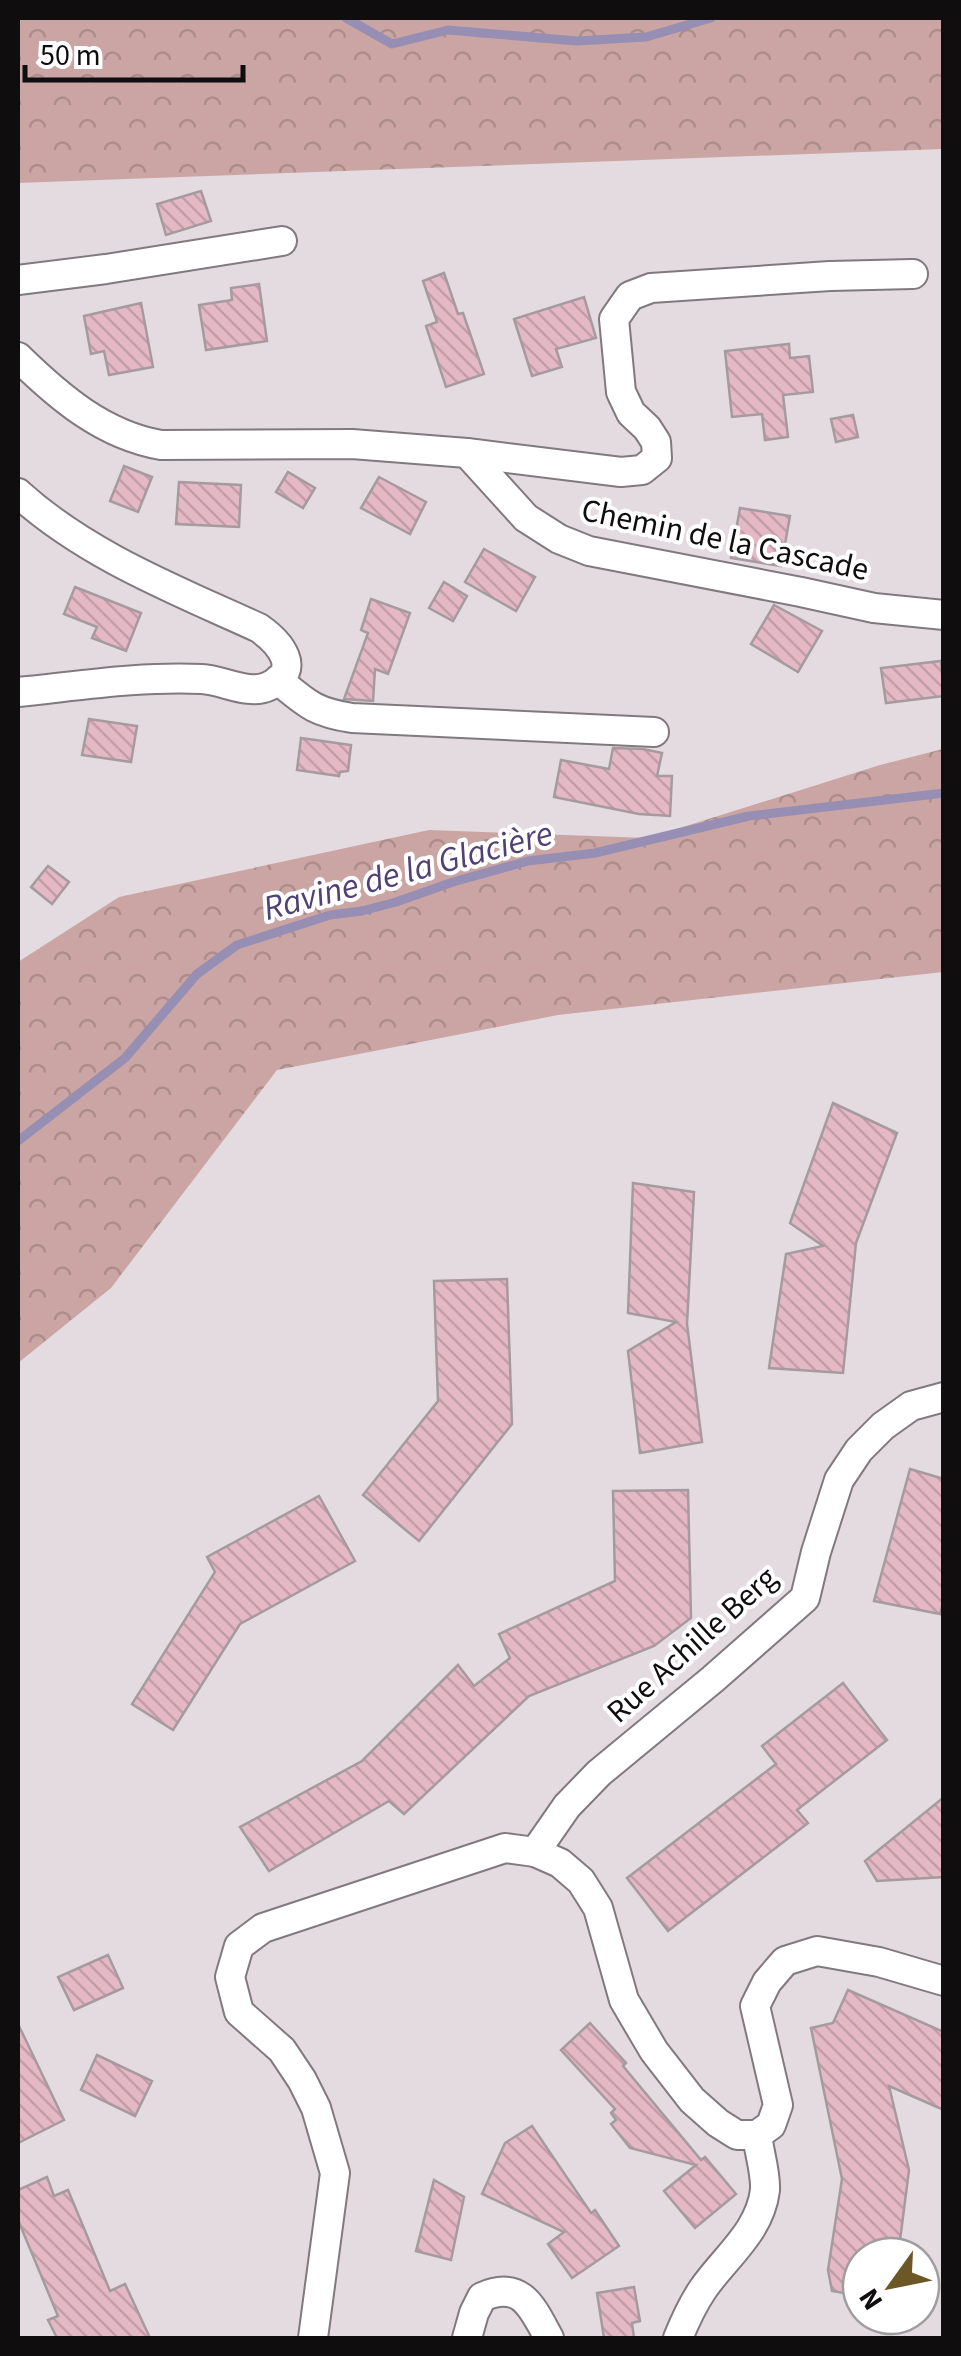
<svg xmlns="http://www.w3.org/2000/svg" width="961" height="2356" font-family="'Source Sans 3',sans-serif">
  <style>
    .forest { fill: url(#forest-crowns) }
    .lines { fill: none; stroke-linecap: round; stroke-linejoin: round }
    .stream { stroke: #968eb3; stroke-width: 9 }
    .building { fill: url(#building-back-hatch); stroke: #a59b9e; stroke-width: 2.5 }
    .street-casing { stroke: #81797e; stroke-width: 32 }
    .street { stroke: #fff; stroke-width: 28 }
    .labels { text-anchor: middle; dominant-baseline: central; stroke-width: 8; stroke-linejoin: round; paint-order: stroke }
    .street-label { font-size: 32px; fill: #100d0f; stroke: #fff }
    .water-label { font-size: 35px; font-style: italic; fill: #4f4174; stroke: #fff }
  </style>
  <defs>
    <pattern id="forest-crowns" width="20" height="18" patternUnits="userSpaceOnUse" patternTransform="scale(2.5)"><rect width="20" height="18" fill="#caa5a4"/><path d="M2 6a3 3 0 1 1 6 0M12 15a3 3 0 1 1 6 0" fill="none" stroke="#ac8d8c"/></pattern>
    <pattern id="building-back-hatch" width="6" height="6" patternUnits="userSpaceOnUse" patternTransform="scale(2.5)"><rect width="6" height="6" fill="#e5b8c5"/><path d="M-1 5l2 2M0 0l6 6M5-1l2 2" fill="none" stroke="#c39da8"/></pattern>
  </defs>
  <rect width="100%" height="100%" fill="#e4dbe1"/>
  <g class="forest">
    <polygon points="18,18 943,18 943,149 18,183"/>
    <polygon points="943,749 943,972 558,1015 277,1070 111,1288 18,1363 18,962 119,897 429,830 648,838 880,765"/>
  </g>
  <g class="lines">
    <g class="stream">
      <polyline points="346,18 392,44 448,30 577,41 646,37 711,18"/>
      <polyline points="18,1141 125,1058 197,974 237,945 330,915 362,911 396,902 453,882 528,861 595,853 749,816 944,793"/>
    </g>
  </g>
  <g class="building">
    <polygon points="201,191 211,221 166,235 157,204"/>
    <polygon points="444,273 458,314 463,313 484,374 446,387 426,326 437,322 423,281"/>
    <polygon points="259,284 267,341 206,350 199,305 232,300 231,288"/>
    <polygon points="584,297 596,338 556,349 562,367 532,376 514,319"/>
    <polygon points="141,303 153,367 109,375 104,351 91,354 84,316"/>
    <polygon points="789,344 790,358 809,356 813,392 783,395 788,437 765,440 762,414 732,417 725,351"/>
    <polygon points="853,415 858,437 836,442 831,419"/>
    <polygon points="124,466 152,477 138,512 110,501"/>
    <polygon points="288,472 315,488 303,508 276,492"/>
    <polygon points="379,477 426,502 410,534 361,508"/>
    <polygon points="179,482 241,485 239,527 176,524"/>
    <polygon points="740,508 790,516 781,566 731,558"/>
    <polygon points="484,549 535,577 516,611 465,582"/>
    <polygon points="444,582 467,596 453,621 429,608"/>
    <polygon points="75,587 141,613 126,651 92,638 97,627 64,614"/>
    <polygon points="371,599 410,613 388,674 375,669 373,701 344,699 368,633 361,630"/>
    <polygon points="774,605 822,631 798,672 751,644"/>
    <polygon points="941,661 944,696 886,703 881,668"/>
    <polygon points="89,719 137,726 131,762 82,755"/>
    <polygon points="301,738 351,745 348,771 340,772 339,776 297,770"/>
    <polygon points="613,748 643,749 662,753 657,776 672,776 670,816 639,814 554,797 561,760 609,769"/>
    <polygon points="48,866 69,882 52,904 31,887"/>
    <polygon points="833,1103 897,1133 856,1243 843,1373 769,1368 786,1254 823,1246 790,1223"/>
    <polygon points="633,1183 694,1192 687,1324 702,1442 640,1453 628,1351 676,1322 628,1313"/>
    <polygon points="507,1279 512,1424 419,1541 363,1495 438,1401 434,1281"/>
    <polygon points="910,1469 944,1479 944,1598 940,1614 874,1601"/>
    <polygon points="688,1490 691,1618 654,1646 529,1696 404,1814 389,1801 269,1871 240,1827 362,1761 458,1665 474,1686 510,1658 499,1634 615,1581 613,1491"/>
    <polygon points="319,1496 355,1561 240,1624 173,1730 132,1704 215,1572 207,1557"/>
    <polygon points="843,1683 887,1740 797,1810 808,1823 668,1931 627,1878 776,1764 762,1746"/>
    <polygon points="944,1797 944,1877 877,1881 865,1861"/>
    <polygon points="108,1955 123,1988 74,2010 58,1977"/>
    <polygon points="848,1990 944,2032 944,2110 889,2086 909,2170 898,2256 861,2256 861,2296 832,2291 828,2270 842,2179 811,2028 833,2023"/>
    <polygon points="590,2023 626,2063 623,2066 701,2160 705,2157 736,2194 695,2228 664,2191 696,2165 630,2148 611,2124 616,2120 611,2113 615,2109 561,2050"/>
    <polygon points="18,2024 64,2120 18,2143"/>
    <polygon points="97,2055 152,2081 135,2116 81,2090"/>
    <polygon points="532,2126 591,2213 595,2210 619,2246 572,2278 548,2244 564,2232 482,2194 505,2143"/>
    <polygon points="47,2177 54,2196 68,2190 110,2291 125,2284 150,2338 57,2338 48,2320 58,2316 18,2220 18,2190"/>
    <polygon points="434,2180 464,2197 451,2260 416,2251"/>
    <polygon points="634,2287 640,2321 632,2323 634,2338 604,2338 597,2293"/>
  </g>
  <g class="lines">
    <defs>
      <g id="street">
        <polyline points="18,280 106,269 282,241"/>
        <path d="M18 357C59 397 103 435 161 445L352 444 467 453 621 472 642 470 657 458 656 442 647 428 631 413 621 392 614 319 630 296 651 288 830 276 913 274"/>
        <polyline points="467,453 526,518 559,539 589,551 801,592 874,608 944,615"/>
        <path d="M18 493C86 555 176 590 259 628 279 642 304 670 269 686 249 696 223 680 202 679 141 676 78 686 18 692"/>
        <path d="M278 680C307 704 314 712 352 718L654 732"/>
        <polyline points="535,1852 567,1806 599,1773 713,1679 805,1598 816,1552 839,1480 859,1450 883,1426 911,1406 944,1397"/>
        <polyline points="313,2338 335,2173 316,2108 302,2080 282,2050 239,2012 230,1977 239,1946 263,1928 505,1848 535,1852 560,1863 581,1881 598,1908 624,2000 654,2051 692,2100 718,2123 737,2135 757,2135 771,2125 778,2105 755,2006 767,1982 785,1961 817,1951 879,1962 944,1981"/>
        <path d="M467 2338 474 2313 482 2297C522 2279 533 2309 549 2338"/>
        <path d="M678 2338C685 2321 692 2305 703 2289 725 2257 760 2232 765 2190 766 2173 759 2152 757 2135"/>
      </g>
    </defs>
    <use href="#street" class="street-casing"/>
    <use href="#street" class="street"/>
  </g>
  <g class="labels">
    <g class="street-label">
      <text transform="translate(725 540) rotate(12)">Chemin de la Cascade</text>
      <text transform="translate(692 1645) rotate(-42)">Rue Achille Berg</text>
    </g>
    <g class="water-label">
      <text transform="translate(408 871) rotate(-15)">Ravine de la Glacière</text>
    </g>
  </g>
  <rect width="961" height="2356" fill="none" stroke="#100d0f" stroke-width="40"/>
  <g transform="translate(891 2286) rotate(237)"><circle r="48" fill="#ffffff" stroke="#9f9e9f" stroke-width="2.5"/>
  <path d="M0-8L18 38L0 25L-18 38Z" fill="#6d5727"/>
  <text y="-15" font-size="28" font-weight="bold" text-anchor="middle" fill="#100d0f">N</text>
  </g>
  <path d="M25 65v15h218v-15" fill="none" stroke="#100d0f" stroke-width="5"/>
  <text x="40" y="65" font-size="30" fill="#100d0f" stroke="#ffffff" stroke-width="8" paint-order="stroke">50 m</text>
</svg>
